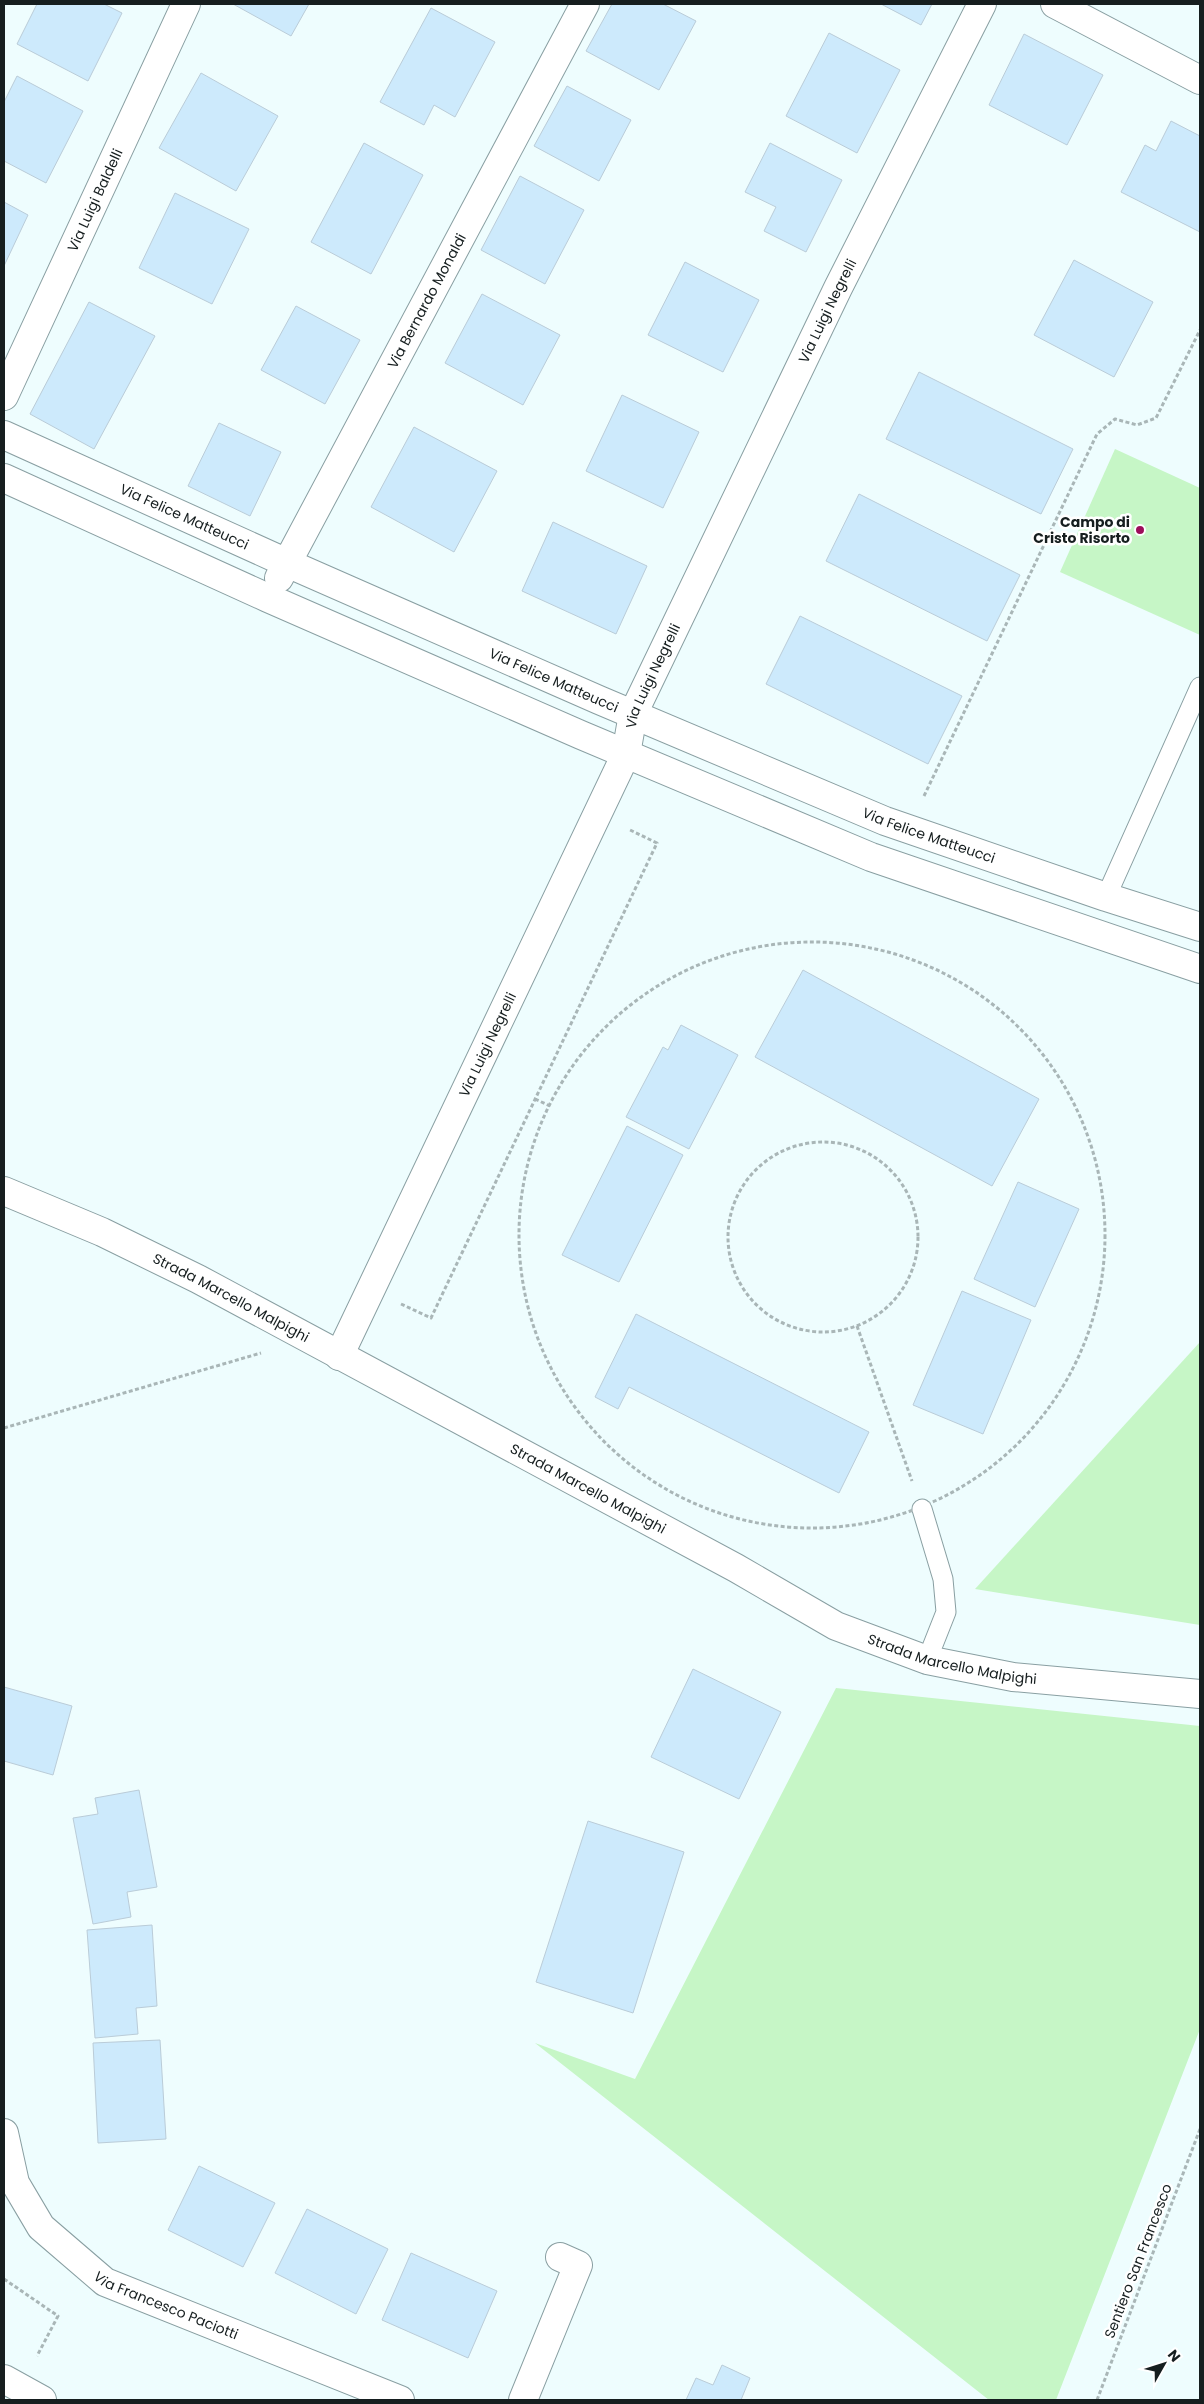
<svg xmlns="http://www.w3.org/2000/svg" width="1204" height="2404" font-family="Poppins,sans-serif">
  <style>
    .green { fill: #c6f6c6 }
    .building { fill: #cdeafc; stroke: #baccd8 }
    .lines { fill: none; stroke-linecap: round; stroke-linejoin: round }
    .service-casing { stroke: #899fa2; stroke-width: 21 }
    .minor-casing { stroke: #899fa2; stroke-width: 30 }
    .path { stroke: #a9b6b7; stroke-width: 3; stroke-dasharray: 4 2.5; stroke-linecap: butt }
    .service { stroke: #fff; stroke-width: 19 }
    .minor { stroke: #fff; stroke-width: 28 }
    .poi-dot { fill: #9d0d5a; stroke: #fff; stroke-width: 2 }
    .labels { text-anchor: middle; dominant-baseline: central; stroke-width: 5; stroke-linejoin: round; paint-order: stroke }
    .street-label { font-size: 14px; fill: #161e1f; stroke: #fff }
    .poi-label { font-size: 14px; font-weight: bold; fill: #161e1f; stroke: #fff; text-anchor: end }
  </style>
  <rect width="100%" height="100%" fill="#eefdfe"/>
  <g class="green">
    <polygon points="1115,449 1200,488 1200,635 1060,572"/>
    <polygon points="1200,1342 1200,1625 975,1589"/>
    <polygon points="836,1688 1200,1726 1200,2029 1056,2400 989,2400 535,2043 635,2079"/>
  </g>
  <g class="building">
    <polygon points="37,4 104,4 122,13 88,81 17,44"/>
    <polygon points="233,4 309,4 291,36"/>
    <polygon points="612,4 663,4 696,21 659,90 586,51"/>
    <polygon points="881,4 932,4 921,25"/>
    <polygon points="431,8 495,42 455,117 434,105 424,125 380,102"/>
    <polygon points="829,33 900,70 857,153 786,116"/>
    <polygon points="1024,34 1103,75 1067,145 989,105"/>
    <polygon points="201,73 278,116 236,191 159,148"/>
    <polygon points="17,76 83,111 46,183 4,161 4,102"/>
    <polygon points="567,86 631,120 599,181 534,146"/>
    <polygon points="1171,121 1200,136 1200,232 1121,192 1145,145 1156,151"/>
    <polygon points="364,143 423,175 371,274 311,242"/>
    <polygon points="770,143 842,180 806,252 764,231 776,207 745,192"/>
    <polygon points="520,176 584,210 545,284 481,250"/>
    <polygon points="175,193 249,229 212,304 139,268"/>
    <polygon points="4,202 28,215 4,266"/>
    <polygon points="1074,260 1153,302 1114,377 1034,335"/>
    <polygon points="685,262 759,300 723,372 648,335"/>
    <polygon points="482,294 560,335 523,405 445,363"/>
    <polygon points="89,302 155,336 94,449 30,414"/>
    <polygon points="296,306 360,340 325,404 261,370"/>
    <polygon points="919,372 1073,449 1041,514 886,439"/>
    <polygon points="622,395 699,432 663,508 586,471"/>
    <polygon points="219,423 281,452 250,516 188,486"/>
    <polygon points="414,427 497,471 454,552 371,507"/>
    <polygon points="859,494 1020,575 987,641 826,561"/>
    <polygon points="553,522 647,566 616,634 522,591"/>
    <polygon points="800,616 962,696 928,764 766,684"/>
    <polygon points="803,970 1039,1099 992,1186 755,1057"/>
    <polygon points="681,1025 738,1055 689,1149 626,1117 663,1047 668,1050"/>
    <polygon points="627,1126 683,1155 619,1282 562,1255"/>
    <polygon points="1018,1182 1079,1209 1035,1307 974,1279"/>
    <polygon points="962,1291 1031,1320 983,1434 913,1405"/>
    <polygon points="636,1314 869,1432 839,1493 629,1387 618,1409 595,1397"/>
    <polygon points="693,1669 781,1712 739,1799 651,1757"/>
    <polygon points="4,1687 72,1706 53,1775 4,1761"/>
    <polygon points="139,1790 157,1887 127,1892 131,1917 93,1924 73,1818 98,1814 95,1798"/>
    <polygon points="588,1821 684,1852 633,2013 536,1982"/>
    <polygon points="152,1925 157,2006 136,2008 138,2034 95,2038 87,1930"/>
    <polygon points="160,2040 166,2139 98,2143 93,2043"/>
    <polygon points="199,2166 275,2203 243,2267 168,2230"/>
    <polygon points="307,2209 388,2249 356,2314 275,2273"/>
    <polygon points="411,2253 497,2291 468,2358 382,2320"/>
    <polygon points="722,2365 750,2378 741,2400 686,2400 696,2378 713,2385"/>
  </g>
  <g class="lines">
    <defs>
      <g id="service">
        <polyline points="1106,897 1200,687"/>
        <polyline points="922,1509 943,1579 946,1612 927,1660"/>
      </g>
      <g id="minor">
        <polyline points="1055,4 1200,80"/>
        <path id="s1" d="M4 396 186 4"/>
        <path id="s2" d="M4 435 287 563 599 700 885 821 1106 897 1200 927"/>
        <polyline points="4,478 268,598 581,735 871,857 1200,969"/>
        <path id="s3" d="M279 578 585 4"/>
        <path id="s4" d="M4 1191 102 1232 198 1279 736 1568 836 1626 927 1660 1013 1677 1200 1694"/>
        <path id="s5" d="M339 1356 626 754 633 714 838 288 982 4"/>
        <path id="s6" d="M4 2133 15 2183 41 2227 105 2282 400 2400"/>
        <polyline points="4,2379 42,2400"/>
        <polyline points="523,2400 578,2265 560,2257"/>
      </g>
    </defs>
    <use href="#service" class="service-casing"/>
    <use href="#minor" class="minor-casing"/>
    <g class="path">
      <polyline points="924,796 1097,434 1115,419 1137,425 1156,418 1200,330"/>
      <circle cx="812" cy="1235" r="293"/>
      <polyline points="535,1099 550,1106"/>
      <circle cx="823" cy="1237" r="95"/>
      <polyline points="401,1304 431,1318 657,843 628,829"/>
      <polyline points="857,1326 912,1481"/>
      <polyline points="4,1428 261,1353"/>
      <polyline points="4,2279 58,2316 37,2356"/>
      <polyline points="1097,2400 1200,2129"/>
    </g>
    <use href="#service" class="service"/>
    <use href="#minor" class="minor"/>
  </g>
  <circle class="poi-dot" cx="1140" cy="530" r="5"/>
  <g class="labels">
    <g class="street-label">
      <text stroke="none"><textPath href="#s1" startOffset="216">Via Luigi Baldelli</textPath></text>
      <text stroke="none"><textPath href="#s3" startOffset="314">Via Bernardo Monaldi</textPath></text>
      <text stroke="none"><textPath href="#s5" startOffset="1155">Via Luigi Negrelli</textPath></text>
      <text stroke="none"><textPath href="#s2" startOffset="198">Via Felice Matteucci</textPath></text>
      <text stroke="none"><textPath href="#s5" startOffset="750">Via Luigi Negrelli</textPath></text>
      <text stroke="none"><textPath href="#s2" startOffset="602">Via Felice Matteucci</textPath></text>
      <text stroke="none"><textPath href="#s2" startOffset="1008">Via Felice Matteucci</textPath></text>
      <text stroke="none"><textPath href="#s5" startOffset="345">Via Luigi Negrelli</textPath></text>
      <text stroke="none"><textPath href="#s4" startOffset="251">Strada Marcello Malpighi</textPath></text>
      <text stroke="none"><textPath href="#s4" startOffset="656">Strada Marcello Malpighi</textPath></text>
      <text stroke="none"><textPath href="#s4" startOffset="1061">Strada Marcello Malpighi</textPath></text>
      <text transform="translate(1138 2261) rotate(-69)">Sentiero San Francesco</text>
      <text stroke="none"><textPath href="#s6" startOffset="252">Via Francesco Paciotti</textPath></text>
    </g>
    <g class="poi-label">
      <text x="1130" y="522">Campo di<tspan x="1130" dy="16">Cristo Risorto</tspan></text>
    </g>
  </g>
  <rect width="1204" height="2404" fill="none" stroke="#161e1f" stroke-width="10"/>
  <g transform="translate(1164 2364) rotate(51)" stroke="#ffffff" stroke-width="4" paint-order="stroke">
  <path d="M0-4L9 19L0 12L-9 19Z" fill="#161e1f"/>
  <text y="-8" font-size="14" font-weight="bold" text-anchor="middle" fill="#161e1f">N</text>
  </g>
</svg>
